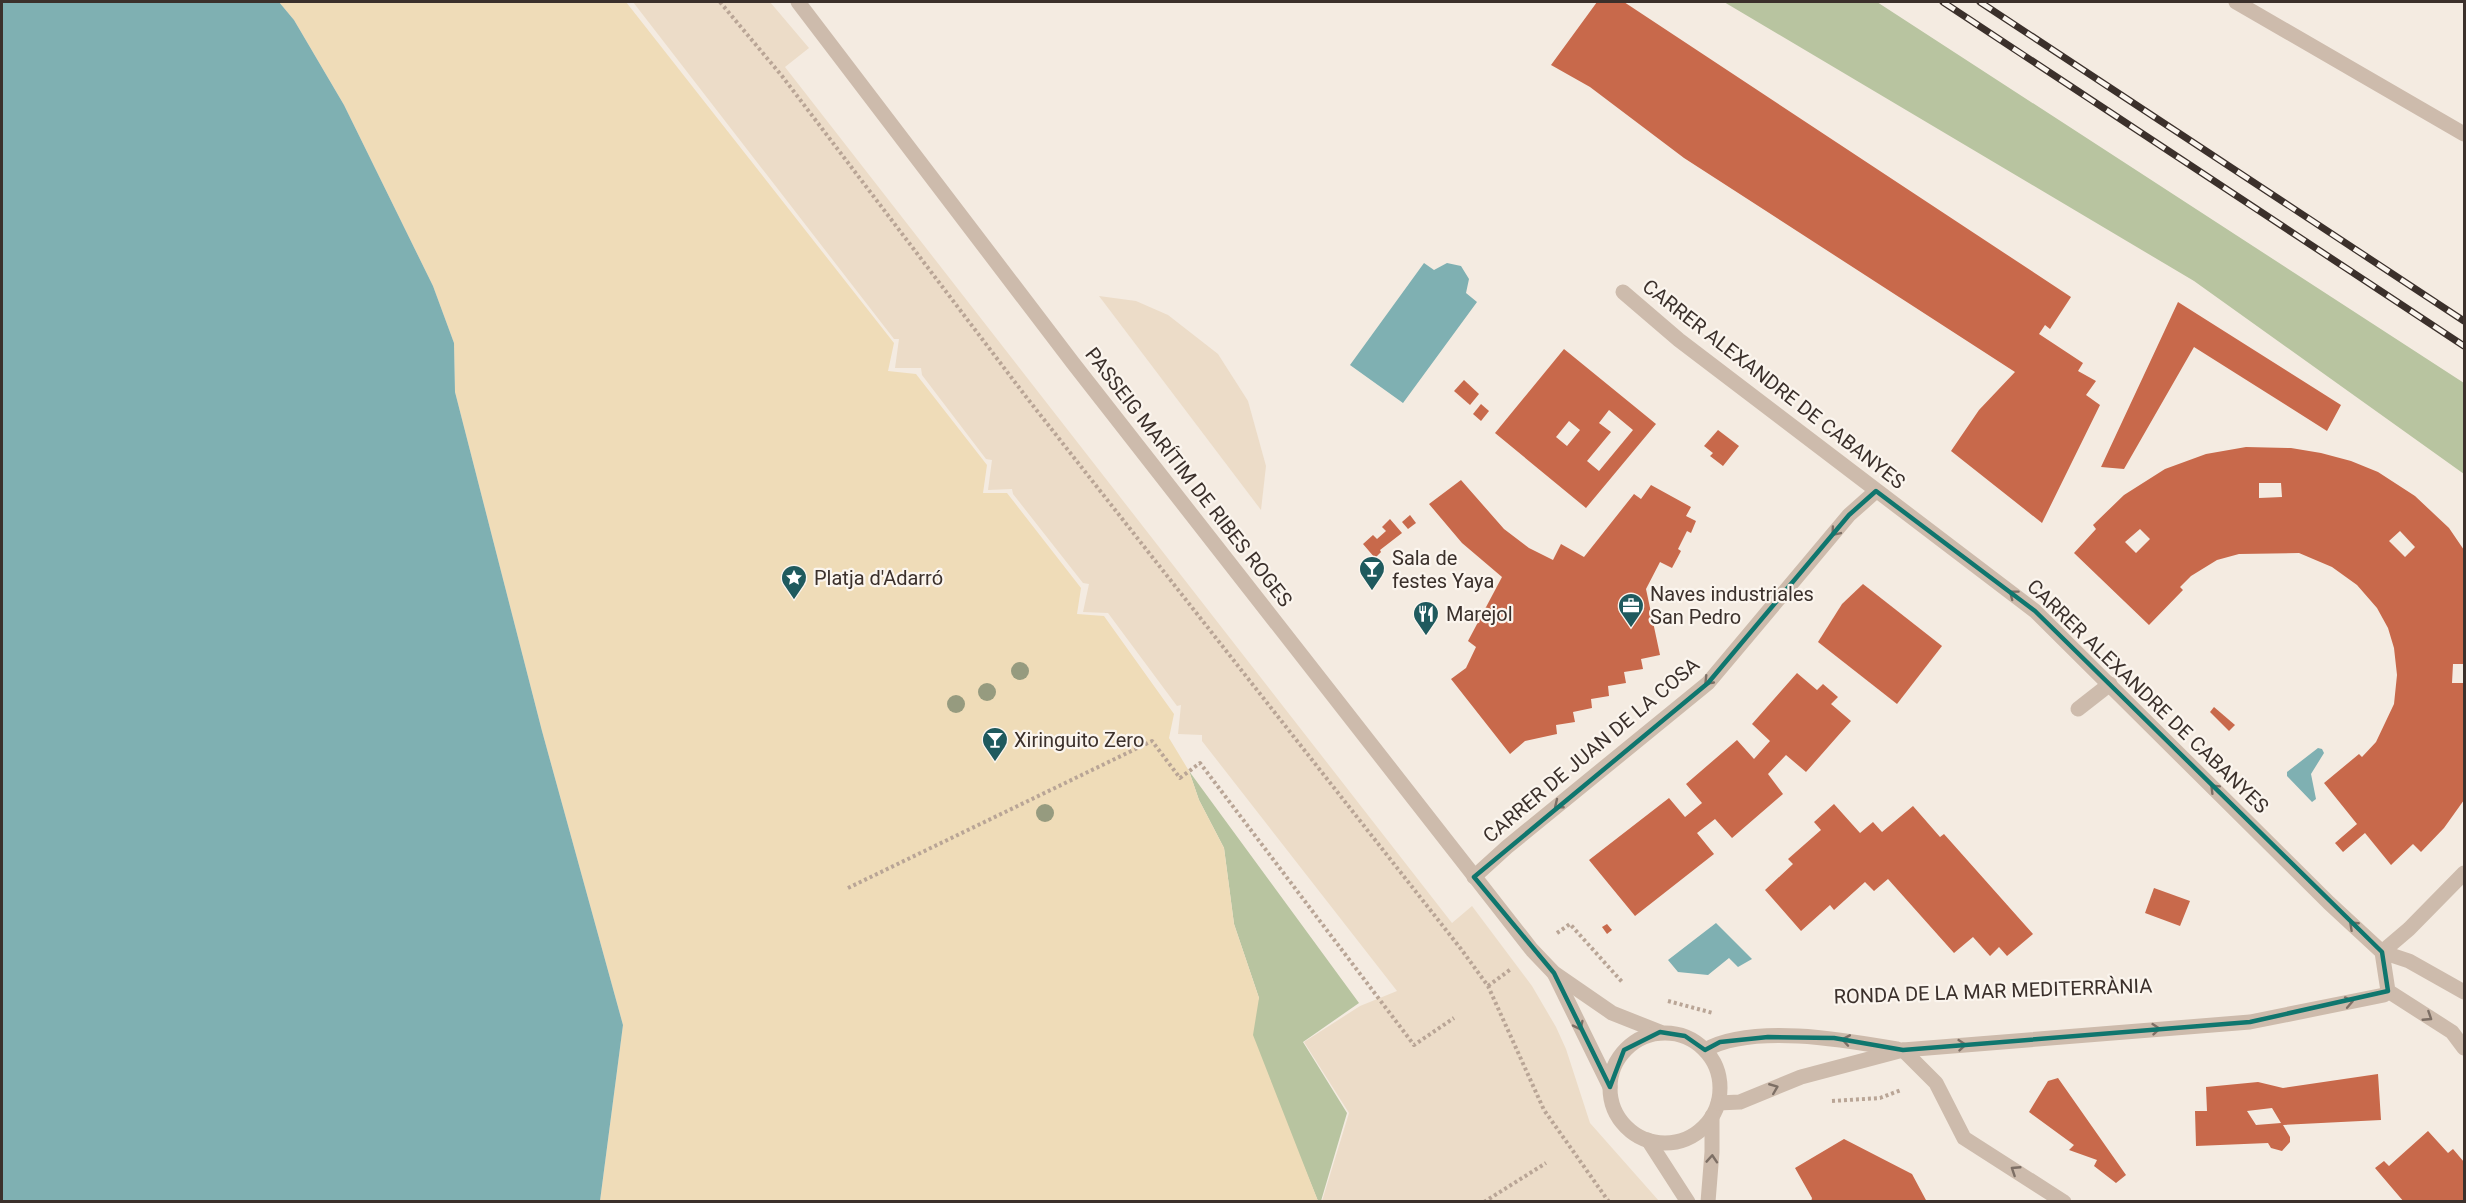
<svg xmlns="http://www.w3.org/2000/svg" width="2466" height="1203" font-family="Roboto,sans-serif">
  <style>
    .green { fill: #b8c4a0 }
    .sand { fill: #efdcb8 }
    .plaza { fill: #ecdcc8 }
    .water { fill: #7fb0b2 }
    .building { fill: #c8694b; fill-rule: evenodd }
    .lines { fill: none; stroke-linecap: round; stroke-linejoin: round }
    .path { stroke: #b9a596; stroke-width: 4; stroke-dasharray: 3 3; stroke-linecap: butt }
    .minor { stroke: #cdbbac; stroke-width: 15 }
    .rail-casing { stroke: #3b302b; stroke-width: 7 }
    .rail { stroke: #fbf5ee; stroke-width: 4.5; stroke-dasharray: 14; stroke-linecap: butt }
    .tree { fill: #969b7f }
    .oneway { stroke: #7d6f65 }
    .marked { fill: none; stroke: #0f766e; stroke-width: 4.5; stroke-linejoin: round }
    .labels { text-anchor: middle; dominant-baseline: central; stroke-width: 4.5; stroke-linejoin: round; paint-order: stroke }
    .street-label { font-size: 20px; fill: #3b302b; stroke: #fbf5ee }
    .poi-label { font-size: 20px; fill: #3b302b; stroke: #fbf5ee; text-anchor: start }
  </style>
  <rect width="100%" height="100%" fill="#f4ebe1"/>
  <g class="green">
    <polygon points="1724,2 1877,2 2464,383 2464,474 2194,281"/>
    <polygon points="1189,771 1359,1003 1303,1042 1347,1113 1321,1201 1318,1201 1302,1162 1194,1140 1259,998 1234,924 1224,848 1199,800"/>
  </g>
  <polygon class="sand" points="279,2 626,2 894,343 888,371 916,374 987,465 983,493 1007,493 1081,588 1077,614 1104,616 1174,714 1169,738 1189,771 1199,800 1224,848 1234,924 1259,998 1253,1035 1318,1201 600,1201 623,1025 542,731 455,392 454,343 433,286 344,105 294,20"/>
  <g class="plaza">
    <polygon points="633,2 770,2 809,48 785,67 1452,923 1472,906 1532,986 1556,1027 1566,1049 1590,1123 1659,1201 1322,1201 1349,1113 1304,1042 1360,1006 1397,991 1202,741 1202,735 1178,734 1181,705 1177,706 1108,613 1083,612 1089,584 1083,583 1013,494 1012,489 988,490 992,460 986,459 922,375 921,368 895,368 899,339 894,339"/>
    <polygon points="1099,296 1136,301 1168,315 1218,354 1248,401 1266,466 1261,510"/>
  </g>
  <g class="water">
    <polygon points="2,2 279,2 294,20 344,105 433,286 454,343 455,392 542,731 623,1025 600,1201 2,1201"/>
    <polygon points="1424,263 1434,270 1447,263 1461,266 1469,279 1466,293 1477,302 1403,403 1350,365"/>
    <polygon points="2318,748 2322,749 2324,753 2311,774 2316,799 2312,802 2287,776 2287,772"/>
    <polygon points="1716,923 1752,959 1738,967 1729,958 1708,975 1678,972 1668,960"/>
  </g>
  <g class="building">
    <polygon points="1597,2 1624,2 2071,297 2050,329 2045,325 2039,334 2083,363 2078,371 2096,381 2086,395 2100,405 2042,523 1951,451 1979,410 2015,372 1684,158 1590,87 1551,65"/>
    <polygon points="2178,302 2341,405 2327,431 2194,347 2124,469 2101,467"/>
    <path d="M1564 349 1656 424 1586 508 1495 433ZM1609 410 1633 430 1599 471 1587 461 1611 432 1599 423ZM1569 421 1580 430 1567 446 1556 437Z"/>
    <polygon points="1464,380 1479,394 1470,405 1454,391"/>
    <polygon points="1481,404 1489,411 1481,421 1473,414"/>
    <polygon points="1718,430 1739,446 1723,466 1710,456 1713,453 1704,446"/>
    <path d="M2246 447 2291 448 2321 453 2351 461 2378 472 2415 496 2449 528 2464 550V664H2453L2452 683H2464V800L2444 828 2421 852 2413 844 2391 865 2365 833 2343 852 2335 843 2357 824 2324 783 2359 754 2362 757 2376 742 2394 704 2397 675 2394 648 2388 628 2377 608 2357 585 2332 567 2299 553 2239 554 2217 560 2191 576 2180 587 2183 590 2149 625 2074 553 2096 529 2093 525 2124 495 2165 469 2206 454ZM2259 483H2281L2282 497 2259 498ZM2140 529 2150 539 2136 553 2125 542ZM2400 531 2415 547 2405 557 2389 541Z"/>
    <polygon points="1461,480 1504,529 1529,548 1553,560 1561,544 1584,557 1634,494 1641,499 1651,485 1691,507 1686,516 1696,521 1691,533 1687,531 1678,549 1681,551 1672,568 1660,562 1646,589 1660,655 1641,659 1643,669 1624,672 1626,683 1608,686 1609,696 1591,699 1592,708 1573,712 1575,722 1556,725 1557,734 1525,741 1510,754 1451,679 1466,668 1476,647 1468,641 1502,577 1462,543 1429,504"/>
    <polygon points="1410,515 1416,523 1408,529 1402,522"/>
    <polygon points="1390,519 1402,533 1380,550 1381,552 1375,558 1363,544 1373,535 1377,539 1386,531 1382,527"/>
    <polygon points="1863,584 1942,646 1897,704 1818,642 1842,604"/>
    <polygon points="1797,673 1817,690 1823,684 1838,697 1831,704 1851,721 1806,772 1786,755 1768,774 1783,794 1732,838 1715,819 1697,833 1714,854 1635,916 1589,860 1669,798 1685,817 1702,803 1686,784 1737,740 1754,759 1770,741 1752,724"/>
    <polygon points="2214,707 2235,725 2229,731 2210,712"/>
    <polygon points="1834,804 1860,833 1873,822 1882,832 1913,806 1940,837 1944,834 2033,934 2007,956 1999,947 1990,956 1973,937 1954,953 1888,879 1874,891 1865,882 1834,910 1830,905 1801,931 1765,890 1793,864 1788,859 1821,830 1814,822"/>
    <polygon points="2154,888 2190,901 2180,926 2145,913"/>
    <polygon points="1607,924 1612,930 1607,934 1602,927"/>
    <path d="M2378 1074 2381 1120 2283 1125 2290 1137V1142L2282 1151 2271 1148 2268 1143 2196 1146 2195 1111H2207L2206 1087 2258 1082 2283 1088ZM2272 1108 2281 1123 2256 1125 2247 1111Z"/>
    <polygon points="2058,1078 2126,1175 2116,1183 2094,1166 2097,1160 2069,1150 2074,1145 2029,1112 2048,1081"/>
    <polygon points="2428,1131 2448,1153 2453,1149 2464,1162 2464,1202 2404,1202 2375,1168 2384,1161 2389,1166"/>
    <polygon points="1844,1139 1912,1174 1927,1202 1811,1202 1812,1198 1795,1168"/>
  </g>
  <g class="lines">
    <g class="path">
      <polyline points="720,2 782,76 1027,398 1461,949 1488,986 1544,1110 1609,1202"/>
      <polyline points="848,888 1152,741 1180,778 1200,763 1414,1045 1454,1018"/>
      <polyline points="1557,933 1570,924 1623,983"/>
      <polyline points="1488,986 1511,969"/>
      <polyline points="1668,1001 1713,1013"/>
      <polyline points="1832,1101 1880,1098 1901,1090"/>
      <polyline points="1484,1202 1546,1163"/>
    </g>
    <g class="minor">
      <polyline points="798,2 1073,363 1532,950 1554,973 1612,1013 1660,1032"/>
      <polyline points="2236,2 2464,134"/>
      <polyline points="1623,292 1679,340 2035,611 2329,903 2382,952 2388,991 2452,1032 2464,1048"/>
      <polyline points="2078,709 2110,684"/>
      <polyline points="1474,877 1507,847 1708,683 1849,515 1876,491"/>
      <polyline points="2382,952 2409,929 2464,873"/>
      <polyline points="2382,952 2409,961 2464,992"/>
      <polyline points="1554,973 1610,1087"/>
      <circle cx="1665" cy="1088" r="55"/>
      <path d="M1705 1050C1752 1023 1846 1040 1897 1049"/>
      <polyline points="1903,1050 1936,1083 1964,1138 2064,1202"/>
      <polyline points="1718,1103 1740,1102 1801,1077 1903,1050 2250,1022 2384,995 2388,991"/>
      <polyline points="1648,1140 1688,1202"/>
      <polyline points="1708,1202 1712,1152 1712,1116"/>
    </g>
    <defs>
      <g id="rail">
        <polyline points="1943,2 2464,346"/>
        <polyline points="1980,2 2464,321"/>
      </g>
    </defs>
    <use href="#rail" class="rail-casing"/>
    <use href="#rail" class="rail"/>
  </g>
  <g class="tree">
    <circle cx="1020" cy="671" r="9"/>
    <circle cx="987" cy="692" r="9"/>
    <circle cx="956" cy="704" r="9"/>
    <circle cx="1045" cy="813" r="9"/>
  </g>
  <defs><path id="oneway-chevron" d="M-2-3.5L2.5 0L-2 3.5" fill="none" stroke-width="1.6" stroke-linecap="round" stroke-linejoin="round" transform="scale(1.5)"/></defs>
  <g class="oneway">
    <use href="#oneway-chevron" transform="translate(1835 532) rotate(130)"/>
    <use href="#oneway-chevron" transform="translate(2013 594) rotate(-143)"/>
    <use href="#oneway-chevron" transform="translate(1708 681) rotate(134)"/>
    <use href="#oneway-chevron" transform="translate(2214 788) rotate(-135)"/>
    <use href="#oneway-chevron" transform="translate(1558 805) rotate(141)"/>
    <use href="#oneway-chevron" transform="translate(2353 925) rotate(-137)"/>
    <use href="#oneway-chevron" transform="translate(2349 1002) rotate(-11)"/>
    <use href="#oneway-chevron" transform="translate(2428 1017) rotate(33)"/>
    <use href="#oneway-chevron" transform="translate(1579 1026) rotate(64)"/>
    <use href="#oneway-chevron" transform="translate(2156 1029) rotate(-5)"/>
    <use href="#oneway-chevron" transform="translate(1846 1040) rotate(-170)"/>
    <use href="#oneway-chevron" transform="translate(1962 1045) rotate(-5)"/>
    <use href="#oneway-chevron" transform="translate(1774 1088) rotate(-22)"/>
    <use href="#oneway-chevron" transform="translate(1712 1159) rotate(-86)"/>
    <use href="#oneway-chevron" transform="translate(2015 1170) rotate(-147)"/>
  </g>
  <path class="marked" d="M1876 491 2035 611 2382 952 2388 991 2250 1022 1903 1050 1834 1038 1768 1037 1720 1042 1705 1050 1685 1036 1660 1032 1624 1050 1610 1087 1554 973 1474 877 1708 683 1849 515Z"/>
  <defs>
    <symbol id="bar-pin" viewBox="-11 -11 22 30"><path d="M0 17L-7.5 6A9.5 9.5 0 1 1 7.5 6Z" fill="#1f5a5e" stroke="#fbf5ee"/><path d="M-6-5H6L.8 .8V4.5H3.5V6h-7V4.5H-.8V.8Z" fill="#fff"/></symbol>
    <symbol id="sight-pin" viewBox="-11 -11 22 30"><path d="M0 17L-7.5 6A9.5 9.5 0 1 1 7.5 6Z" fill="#1f5a5e" stroke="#fbf5ee"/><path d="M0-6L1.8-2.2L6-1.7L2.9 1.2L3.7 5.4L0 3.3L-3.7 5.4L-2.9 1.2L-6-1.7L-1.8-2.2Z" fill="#fff"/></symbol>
    <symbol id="office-pin" viewBox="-11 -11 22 30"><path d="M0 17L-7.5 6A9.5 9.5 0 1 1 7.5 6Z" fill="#1f5a5e" stroke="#fbf5ee"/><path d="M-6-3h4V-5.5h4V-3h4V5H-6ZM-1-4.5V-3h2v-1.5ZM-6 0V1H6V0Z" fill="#fff"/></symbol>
    <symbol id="restaurant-pin" viewBox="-11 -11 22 30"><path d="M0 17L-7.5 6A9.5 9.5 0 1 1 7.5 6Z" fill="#1f5a5e" stroke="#fbf5ee"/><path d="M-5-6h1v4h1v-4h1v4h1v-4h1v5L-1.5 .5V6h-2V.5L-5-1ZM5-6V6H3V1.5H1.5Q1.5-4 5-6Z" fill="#fff"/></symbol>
  </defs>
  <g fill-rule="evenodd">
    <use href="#bar-pin" x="1357" y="554" width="30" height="40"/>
    <use href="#sight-pin" x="779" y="563" width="30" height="40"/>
    <use href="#office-pin" x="1616" y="591" width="30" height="40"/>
    <use href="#restaurant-pin" x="1411" y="599" width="30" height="40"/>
    <use href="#bar-pin" x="980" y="725" width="30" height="40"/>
  </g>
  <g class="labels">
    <g class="street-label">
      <text transform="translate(1774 384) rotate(38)">CARRER ALEXANDRE DE CABANYES</text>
      <text transform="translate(1189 477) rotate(52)">PASSEIG MARÍTIM DE RIBES ROGES</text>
      <text transform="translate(2148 696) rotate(44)">CARRER ALEXANDRE DE CABANYES</text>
      <text transform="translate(1591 750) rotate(-40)">CARRER DE JUAN DE LA COSA</text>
      <text transform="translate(1993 991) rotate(-2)">RONDA DE LA MAR MEDITERRÀNIA</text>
    </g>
    <g class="poi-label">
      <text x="1392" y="558">Sala de<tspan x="1392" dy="23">festes Yaya</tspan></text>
      <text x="814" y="578">Platja d'Adarró</text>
      <text x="1650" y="594">Naves industriales<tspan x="1650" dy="23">San Pedro</tspan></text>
      <text x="1446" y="614">Marejol</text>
      <text x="1014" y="740">Xiringuito Zero</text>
    </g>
  </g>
  <rect width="2466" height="1203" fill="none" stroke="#3b302b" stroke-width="6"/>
</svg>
